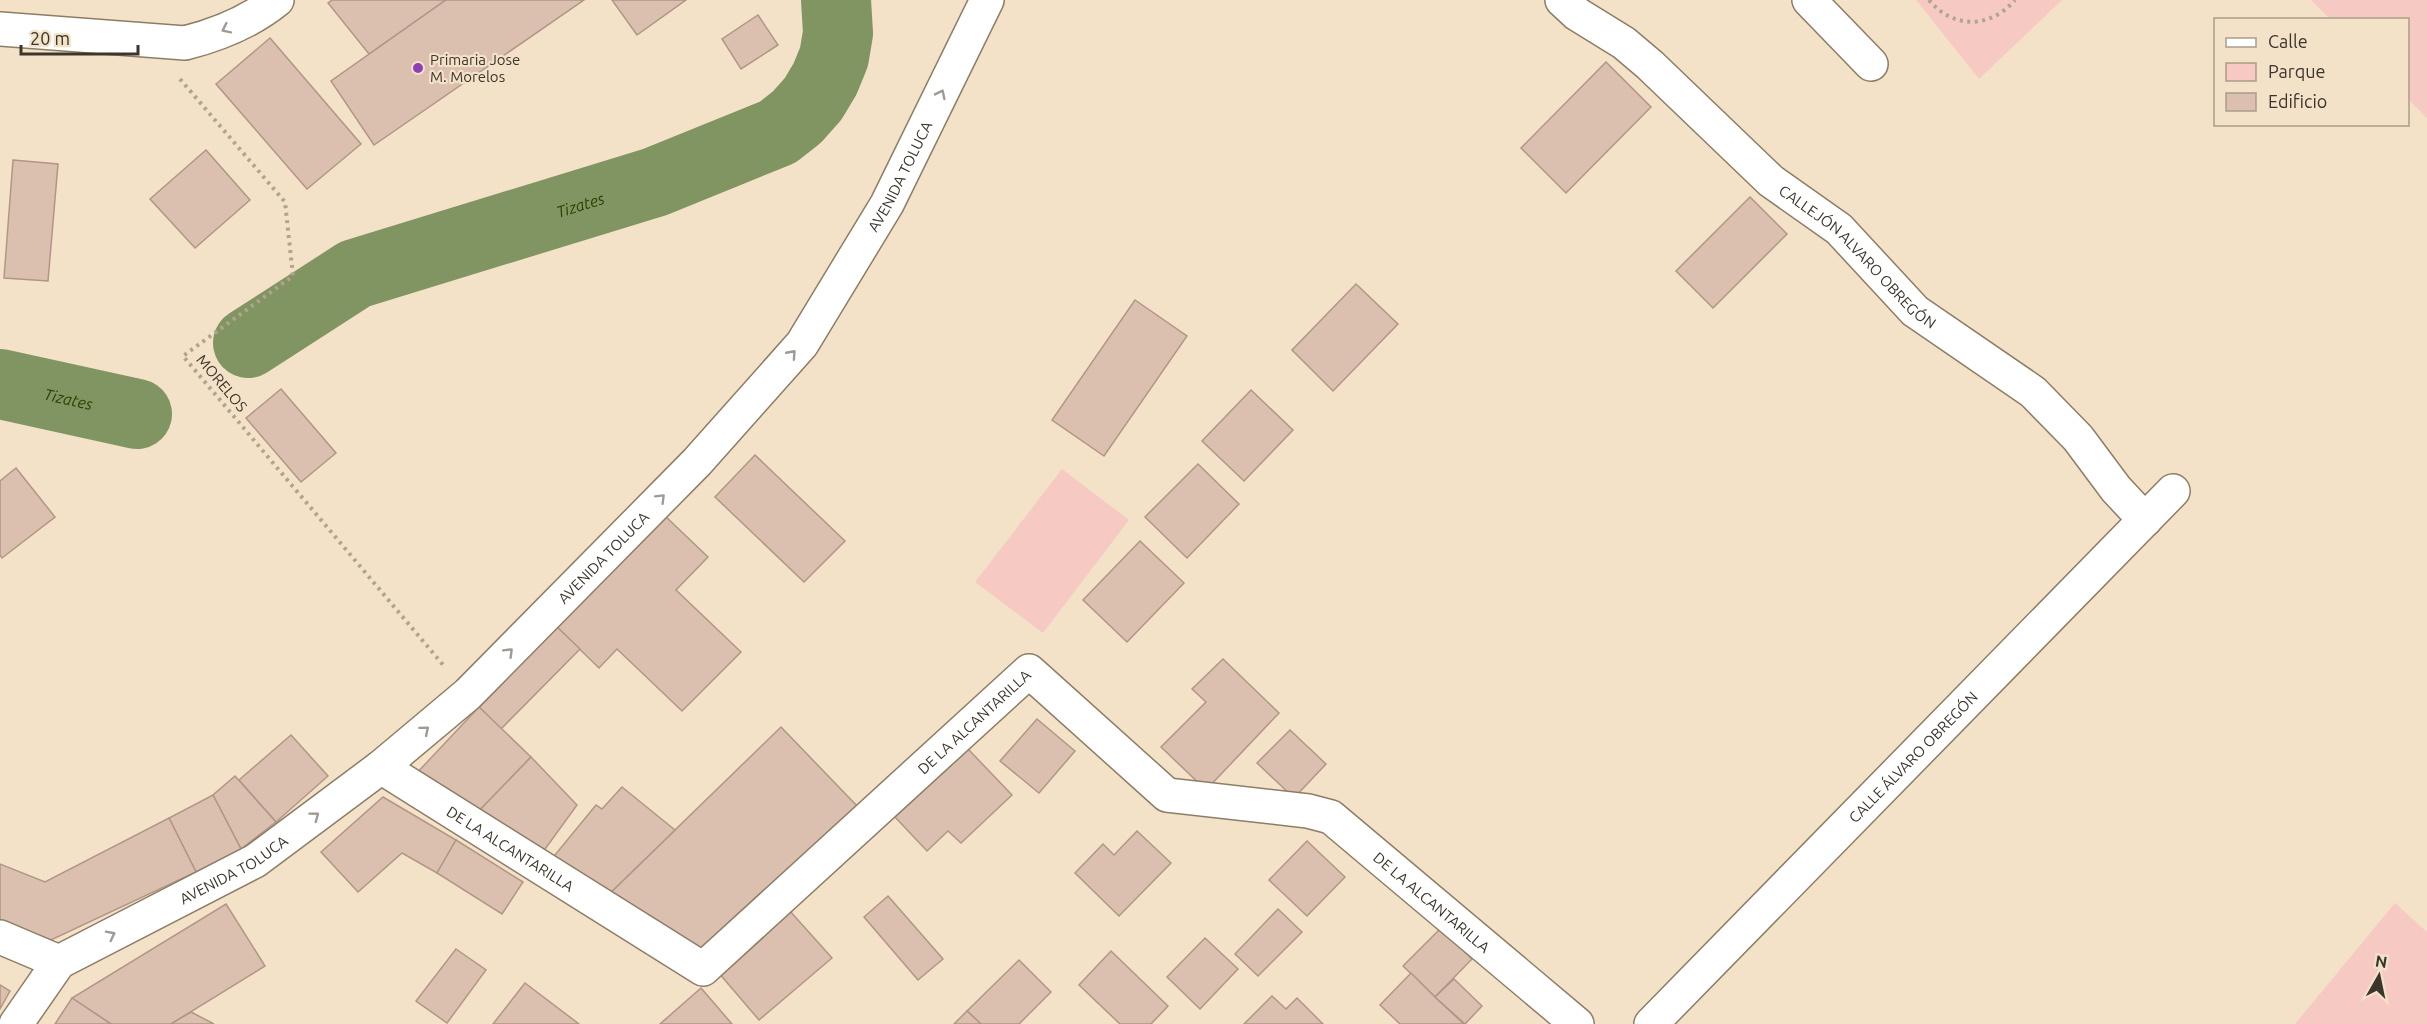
<svg xmlns="http://www.w3.org/2000/svg" width="2427" height="1024" font-family="Ubuntu,sans-serif">
  <style>
    .green { fill: #f6cac3 }
    .lines { fill: none; stroke-linecap: round; stroke-linejoin: round }
    .river { stroke: #809561; stroke-width: 70 }
    .building { fill: #dbbfaf; stroke: #b19687; stroke-width: 1.5 }
    .minor-casing { stroke: #8d7d66; stroke-width: 36 }
    .path { stroke: #b0a38f; stroke-width: 4; stroke-dasharray: 3 4.5; stroke-linecap: butt }
    .minor { stroke: #fff; stroke-width: 33 }
    .oneway { stroke: #9e9a95 }
    .poi-dot { fill: #8e41b2; stroke: #f3e2c8; stroke-width: 2 }
    .labels { text-anchor: middle; dominant-baseline: central; stroke-width: 4.5; stroke-linejoin: round; paint-order: stroke }
    .poi-label { font-size: 15px; fill: #3c352b; stroke: #f3e2c8; text-anchor: start }
    .street-label { font-size: 15px; fill: #3c352b; stroke: #f3e2c8 }
    .water-label { font-size: 16px; font-style: italic; fill: #2c4002; stroke: #f3e2c8 }
  </style>
  <rect width="100%" height="100%" fill="#f3e2c8"/>
  <g class="green">
    <polygon points="1916,0 2062,0 1979,79"/>
    <polygon points="2311,0 2427,0 2427,118 2408,99 2408,20 2330,19"/>
    <polygon points="1062,469 1129,520 1043,633 975,582"/>
    <polygon points="2395,903 2427,932 2427,1024 2295,1024"/>
  </g>
  <g class="lines">
    <g class="river">
      <path id="s1" d="M248 343 355 274 655 182 778 132 797 117 813 99 825 79 834 57 838 33 836 0"/>
      <path id="s2" d="M0 384 137 414"/>
    </g>
  </g>
  <g class="building">
    <polygon points="332,0 446,0 369,54 328,3"/>
    <polygon points="446,0 584,0 374,145 331,81"/>
    <polygon points="612,0 686,0 637,35"/>
    <polygon points="758,15 778,45 741,69 722,39"/>
    <polygon points="270,38 361,144 307,189 216,84"/>
    <polygon points="1606,62 1651,107 1566,193 1521,148"/>
    <polygon points="206,150 250,200 195,248 150,199"/>
    <polygon points="13,160 58,164 48,281 4,278"/>
    <polygon points="1750,197 1787,234 1713,308 1676,271"/>
    <polygon points="1356,284 1398,324 1333,391 1292,350"/>
    <polygon points="1135,300 1187,336 1104,456 1052,420"/>
    <polygon points="281,389 336,453 301,482 246,418"/>
    <polygon points="1251,390 1293,430 1244,481 1202,441"/>
    <polygon points="755,455 845,541 804,582 715,497"/>
    <polygon points="1198,464 1239,504 1187,558 1145,517"/>
    <polygon points="16,468 55,517 2,558 0,555 0,481"/>
    <polygon points="663,514 708,557 676,590 741,652 682,711 617,649 599,668 557,627"/>
    <polygon points="1140,541 1184,583 1127,642 1083,600"/>
    <polygon points="557,627 580,649 501,729 479,707"/>
    <polygon points="1223,659 1279,713 1206,790 1161,747 1206,702 1192,689"/>
    <polygon points="479,707 531,757 474,816 413,777"/>
    <polygon points="1037,719 1075,751 1039,793 1000,761"/>
    <polygon points="781,727 859,808 694,958 605,898"/>
    <polygon points="1290,730 1326,764 1294,798 1257,763"/>
    <polygon points="291,735 328,776 276,822 239,780"/>
    <polygon points="968,749 1012,795 961,843 948,831 927,851 895,817"/>
    <polygon points="531,757 577,805 540,856 474,816"/>
    <polygon points="235,776 276,822 241,849 213,795"/>
    <polygon points="622,787 675,830 605,898 550,861 596,805 602,809"/>
    <polygon points="213,795 241,849 196,872 169,818"/>
    <polygon points="383,797 456,840 437,873 402,853 358,892 321,852"/>
    <polygon points="169,818 196,872 51,940 0,921 0,864 45,882"/>
    <polygon points="1137,831 1171,863 1119,916 1075,873 1103,844 1114,855"/>
    <polygon points="456,840 523,882 502,914 437,873"/>
    <polygon points="1307,841 1345,877 1307,916 1269,880"/>
    <polygon points="888,896 943,959 918,980 864,917"/>
    <polygon points="226,904 265,966 171,1024 111,1024 72,998"/>
    <polygon points="1278,909 1302,932 1258,976 1235,954"/>
    <polygon points="789,910 832,958 759,1020 718,972"/>
    <polygon points="1441,928 1472,959 1435,997 1403,966"/>
    <polygon points="1205,938 1238,969 1200,1009 1167,977"/>
    <polygon points="456,949 486,970 447,1023 416,1001"/>
    <polygon points="1111,951 1168,1006 1151,1024 1120,1024 1079,985"/>
    <polygon points="1019,960 1051,992 1019,1024 981,1024 967,1011"/>
    <polygon points="1411,973 1435,997 1464,1024 1400,1024 1380,1005"/>
    <polygon points="1454,979 1482,1006 1465,1024 1435,997"/>
    <polygon points="525,983 579,1024 493,1024"/>
    <polygon points="0,985 10,991 0,1009"/>
    <polygon points="701,988 732,1024 660,1024"/>
    <polygon points="1272,996 1286,1009 1297,998 1323,1024 1244,1024"/>
    <polygon points="72,998 111,1024 55,1024"/>
    <polygon points="967,1011 981,1024 954,1024"/>
    <polygon points="191,1012 214,1024 171,1024"/>
  </g>
  <g class="lines">
    <defs>
      <g id="minor">
        <path id="s3" d="M1562 0 1577 14 1624 43 1650 65 1771 181 1839 229 1915 311 2033 392 2078 438 2116 489 2145 520"/>
        <polyline points="1809,0 1871,64"/>
        <path d="M0 29 185 43C217 35 251 21 277 0"/>
        <path id="s4" d="M381 767 703 969 1029 671 1167 795 1308 811 1331 817 1577 1024"/>
        <polyline points="0,937 59,962"/>
        <path id="s5" d="M16 1024 59 962 255 861 381 767 468 694 697 462 802 344 887 204 987 0"/>
        <path id="s6" d="M1651 1024 2173 491"/>
      </g>
    </defs>
    <use href="#minor" class="minor-casing"/>
    <g class="path">
      <path d="M1929 0C1953 29 1990 29 2015 0"/>
      <polyline points="180,79 285,202 293,276 183,356 444,666"/>
    </g>
    <use href="#minor" class="minor"/>
  </g>
  <defs><path id="oneway-chevron" d="M-2-3.5L2.5 0L-2 3.5" fill="none" stroke-width="1.6" stroke-linecap="round" stroke-linejoin="round" transform="scale(1.5)"/></defs>
  <g class="oneway">
    <use href="#oneway-chevron" transform="translate(226 29) rotate(154)"/>
    <use href="#oneway-chevron" transform="translate(941 94) rotate(-64)"/>
    <use href="#oneway-chevron" transform="translate(792 354) rotate(-48)"/>
    <use href="#oneway-chevron" transform="translate(661 498) rotate(-45)"/>
    <use href="#oneway-chevron" transform="translate(509 652) rotate(-45)"/>
    <use href="#oneway-chevron" transform="translate(425 730) rotate(-40)"/>
    <use href="#oneway-chevron" transform="translate(315 816) rotate(-37)"/>
    <use href="#oneway-chevron" transform="translate(111 935) rotate(-27)"/>
  </g>
  <circle class="poi-dot" cx="418" cy="68" r="6"/>
  <g class="labels">
    <g class="poi-label">
      <text x="430" y="59">Primaria Jose<tspan x="430" dy="17">M. Morelos</tspan></text>
    </g>
    <g class="street-label">
      <text stroke="none"><textPath href="#s5" startOffset="1245">AVENIDA TOLUCA</textPath></text>
      <text stroke="none"><textPath href="#s3" startOffset="393">CALLEJÓN ALVARO OBREGÓN</textPath></text>
      <text transform="translate(222 383) rotate(50)">MORELOS</text>
      <text stroke="none"><textPath href="#s5" startOffset="759">AVENIDA TOLUCA</textPath></text>
      <text stroke="none"><textPath href="#s4" startOffset="747">DE LA ALCANTARILLA</textPath></text>
      <text stroke="none"><textPath href="#s6" startOffset="374">CALLE ÁLVARO OBREGÓN</textPath></text>
      <text stroke="none"><textPath href="#s4" startOffset="153">DE LA ALCANTARILLA</textPath></text>
      <text stroke="none"><textPath href="#s5" startOffset="273">AVENIDA TOLUCA</textPath></text>
      <text stroke="none"><textPath href="#s4" startOffset="1305">DE LA ALCANTARILLA</textPath></text>
    </g>
    <g class="water-label">
      <text stroke="none"><textPath href="#s1" startOffset="363">Tizates</textPath></text>
      <text stroke="none"><textPath href="#s2" startOffset="70">Tizates</textPath></text>
    </g>
  </g>
  <rect x="2214" y="18" width="195" height="108" fill="#f3e2c8" stroke="#aa9d89" stroke-width="1.5"/>
  <rect x="2226" y="38" width="30" height="9" fill="#ffffff" stroke="#aa9d89" stroke-width="1.5"/>
  <text x="2268" y="48" font-size="18" fill="#3c352b">Calle</text>
  <rect x="2226" y="63" width="30" height="18" fill="#f6cac3" stroke="#aa9d89" stroke-width="1.5"/>
  <text x="2268" y="78" font-size="18" fill="#3c352b">Parque</text>
  <rect x="2226" y="93" width="30" height="18" fill="#dbbfaf" stroke="#aa9d89" stroke-width="1.5"/>
  <text x="2268" y="108" font-size="18" fill="#3c352b">Edificio</text>
  <g transform="translate(2379 976) rotate(9)" stroke="#f3e2c8" stroke-width="4.5" paint-order="stroke">
  <path d="M0-4.5L10 22L0 15L-10 22Z" fill="#3c352b"/>
  <text y="-9" font-size="16" font-weight="bold" text-anchor="middle" fill="#3c352b">N</text>
  </g>
  <path d="M21 45v9h117v-9" fill="none" stroke="#3c352b" stroke-width="3"/>
  <text x="30" y="45" font-size="18" fill="#3c352b" stroke="#f3e2c8" stroke-width="4.5" paint-order="stroke">20 m</text>
</svg>
